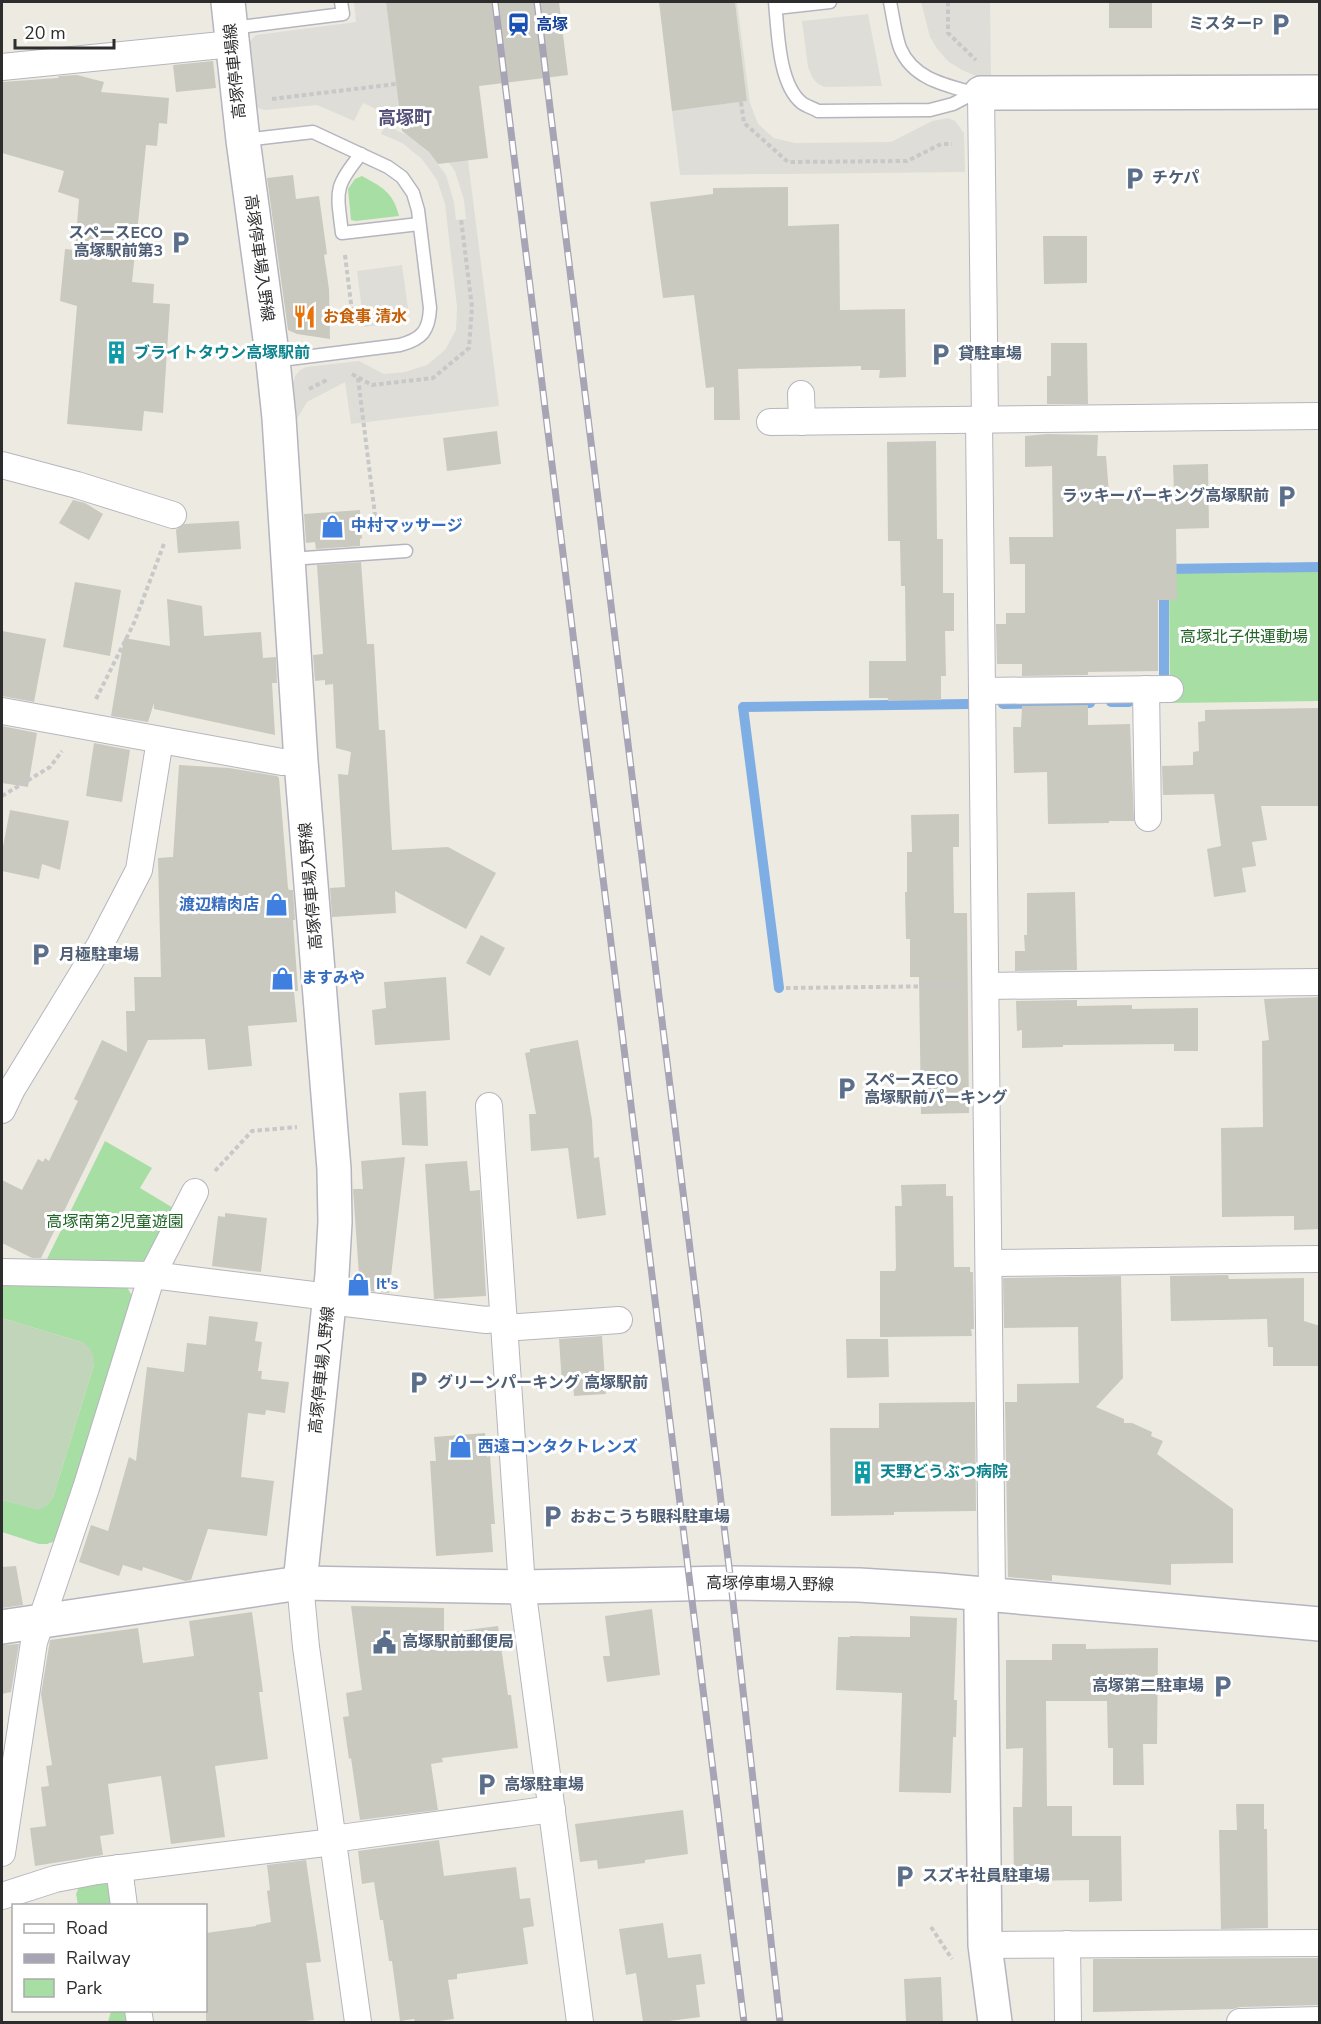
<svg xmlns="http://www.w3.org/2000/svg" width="1321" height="2024" font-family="'Nunito Sans','Noto Sans JP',sans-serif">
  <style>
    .green { fill: #a7dea3 }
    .cemetery { fill: #c0d5ba }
    .plaza { fill: #deddd8 }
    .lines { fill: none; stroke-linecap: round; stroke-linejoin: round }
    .stream { stroke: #7faee4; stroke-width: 10 }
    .building { fill: #c9c9bf }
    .lane-casing { stroke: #b6b5bf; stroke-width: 15 }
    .street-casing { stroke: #b6b5bf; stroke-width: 28 }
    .secondary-casing { stroke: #b6b5bf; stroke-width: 36 }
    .path { stroke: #c8c8c8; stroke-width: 4; stroke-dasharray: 4.5 3; stroke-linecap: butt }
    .lane { stroke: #fff; stroke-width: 12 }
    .street { stroke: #fff; stroke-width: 26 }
    .secondary { stroke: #fff; stroke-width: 33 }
    .rail-casing { stroke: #a6a4b5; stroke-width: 7 }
    .rail { stroke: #fff; stroke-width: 4.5; stroke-dasharray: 14; stroke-linecap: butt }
    .labels { text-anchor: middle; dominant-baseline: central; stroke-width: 6; stroke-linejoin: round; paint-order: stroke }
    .service-label { font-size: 16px; font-weight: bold; fill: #4e5e75; stroke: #fff; text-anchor: start }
    .transit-label { font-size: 16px; font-weight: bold; fill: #164399; stroke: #fff; text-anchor: start }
    .street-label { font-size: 16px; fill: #2d2d2d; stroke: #fff }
    .food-label { font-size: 16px; font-weight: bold; fill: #c56008; stroke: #fff; text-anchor: start }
    .culture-label { font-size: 16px; font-weight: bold; fill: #0d838f; stroke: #fff; text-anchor: start }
    .shop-label { font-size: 16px; font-weight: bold; fill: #366cbe; stroke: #fff; text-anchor: start }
    .park-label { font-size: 16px; fill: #226527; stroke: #fff }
    .neighbourhood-label { font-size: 18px; font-weight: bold; fill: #55517a; stroke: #fff }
  </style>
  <rect width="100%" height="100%" fill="#edebe1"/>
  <g class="green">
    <path d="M362 176C382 187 393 192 399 216L356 221 351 220 348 189 355 179Z"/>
    <polygon points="1319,572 1319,701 1170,703 1169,573"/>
    <polygon points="105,1141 152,1168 140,1188 175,1209 149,1260 141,1265 45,1263"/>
    <polygon points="2,1282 127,1287 132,1296 132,1306 55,1541 47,1544 39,1544 2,1532 2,1500 38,1509 47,1505 53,1497 94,1365 84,1343 2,1318"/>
    <polygon points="105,1882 110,1887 114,1905 78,1905 76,1894 79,1887"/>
    <polygon points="111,2011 128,2011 130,2022 108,2022"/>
  </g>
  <path class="cemetery" d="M2 1318 84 1343C92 1349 94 1355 94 1365L53 1497 47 1505 38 1510 2 1500Z"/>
  <g class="plaza">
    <polygon points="354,2 386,2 399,105 393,117 363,103 354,121 317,105 266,110 260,109 255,106 247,44 256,35 356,22"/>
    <polygon points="735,2 737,2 750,103 758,124 774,138 795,143 891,142 932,121 948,118 955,121 964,133 965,172 680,175 672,111 747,101"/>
    <polygon points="921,2 990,2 991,78 976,76 962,70 949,62 938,50 930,37"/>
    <polygon points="868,14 882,86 824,87 817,83 812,77 808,67 802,21"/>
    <polygon points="459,89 499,406 351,424 345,382 307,402 297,419 293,383 295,376 300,370 306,367 359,361 384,374 405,372 427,365 445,350 456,330 457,307 445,204 437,180 422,159 402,143 381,134 385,125 407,135 429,152 446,175 454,202 456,220 466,219 464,200 455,171 436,145"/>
    <polygon points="402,265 408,308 405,319 401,322 364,327 357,271"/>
  </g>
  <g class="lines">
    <g class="stream">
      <polyline points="1164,569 1320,567"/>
      <polyline points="1164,586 1164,679"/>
      <polyline points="1111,702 1129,702"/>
      <polyline points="1003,704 1090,703"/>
      <polyline points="779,988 743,707 969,704"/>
    </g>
  </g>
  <g class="building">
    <polygon points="386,2 559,2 568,75 479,86 488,158 438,164 429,152 402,131"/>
    <polygon points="659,2 735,2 747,101 672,111"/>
    <rect x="1109" y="2" width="43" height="26"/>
    <polygon points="213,61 216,88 176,92 173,65"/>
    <polygon points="77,75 104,82 101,92 169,98 167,124 159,123 157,146 146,145 132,282 154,284 153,303 170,304 163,413 144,411 142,431 67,424 77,306 60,301 65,249 75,250 79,199 58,192 64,171 2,153 2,82 58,78 59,76"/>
    <polygon points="293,175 296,199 319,196 327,254 324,255 329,289 330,339 297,334 288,330 267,178"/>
    <polygon points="788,187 788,226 839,224 840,310 905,309 906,377 879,378 880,370 861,370 861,366 738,369 740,420 714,420 714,387 706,388 694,295 663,298 650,202 713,194 713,188"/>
    <polygon points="1043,236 1087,236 1087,283 1044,284"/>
    <polygon points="1051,343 1087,343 1088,404 1047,404 1047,376 1051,376"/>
    <polygon points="497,431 501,464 447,471 443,438"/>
    <polygon points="1047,434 1098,435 1097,456 1106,456 1109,493 1174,492 1173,465 1208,464 1209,528 1176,529 1177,600 1158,600 1158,671 1088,672 1088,675 1022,676 1022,664 997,664 996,624 1006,624 1006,613 1025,613 1025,564 1010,564 1009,537 1053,537 1052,466 1025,467 1025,436"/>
    <polygon points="936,441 937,539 943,539 943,593 954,593 954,631 945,631 946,676 941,676 941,700 888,701 888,698 869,698 869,661 906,661 905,586 901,586 900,541 888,541 887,442"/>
    <polygon points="73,500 85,503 103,514 89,540 59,523"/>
    <polygon points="360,510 362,538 360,539 360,546 316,549 315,542 306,543 304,514"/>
    <polygon points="239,521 241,549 178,553 176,530 184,524"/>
    <polygon points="361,562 367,644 374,644 379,730 385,730 392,850 448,847 496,873 466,929 395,891 396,913 332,917 330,888 345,887 338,774 348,775 351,752 336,748 333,684 325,685 325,680 315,681 313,655 323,654 317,565"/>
    <polygon points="75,582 121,590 110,656 63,647"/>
    <polygon points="167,599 202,606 204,636 261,632 263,658 276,657 277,683 272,683 275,735 154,709 154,703 148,722 111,716 124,638 170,646"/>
    <polygon points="2,631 46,639 34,702 2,696"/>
    <polygon points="1088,705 1088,725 1130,724 1134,821 1109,821 1109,823 1048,824 1047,772 1014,773 1013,727 1021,727 1022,706"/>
    <polygon points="1320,708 1320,806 1261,806 1267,840 1252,842 1256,866 1242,868 1246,892 1214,897 1207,849 1221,846 1214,794 1163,795 1162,766 1193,765 1193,752 1199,751 1198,722 1205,721 1205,710"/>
    <polygon points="2,726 37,733 28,787 2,783"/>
    <polygon points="94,743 130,750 122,802 86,796"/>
    <polygon points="179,765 229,768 277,776 279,778 288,888 289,890 293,890 295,920 293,920 298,991 294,991 297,1022 248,1026 252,1066 208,1070 205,1039 148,1040 41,1258 32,1258 2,1243 2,1180 22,1190 38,1159 43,1162 45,1158 49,1161 78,1101 74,1099 102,1040 127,1052 126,1011 135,1011 134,977 161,977 158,858 173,857"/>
    <polygon points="10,810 69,821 60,870 42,864 39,879 2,871 2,852"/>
    <polygon points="959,814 959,847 953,847 954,913 967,913 969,1113 921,1114 919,977 910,977 910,939 906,939 905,892 907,892 907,852 912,852 911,815"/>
    <polygon points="1075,892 1077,970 1015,971 1015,951 1025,951 1024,935 1027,935 1027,893"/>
    <polygon points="481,935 505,948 490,976 466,963"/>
    <polygon points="446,977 450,1040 375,1045 372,1010 386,1008 384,982"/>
    <polygon points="1320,997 1320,1229 1294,1230 1294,1216 1222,1217 1221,1128 1263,1127 1262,1041 1269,1040 1264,999"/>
    <polygon points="1077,1000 1077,1006 1132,1005 1132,1009 1198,1008 1198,1051 1174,1051 1174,1044 1063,1045 1063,1047 1022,1048 1022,1030 1017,1031 1016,1001"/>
    <polygon points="578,1040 592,1120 594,1158 599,1157 606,1215 577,1219 568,1148 531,1151 529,1114 536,1114 525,1053 530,1052 530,1049"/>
    <polygon points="426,1091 428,1146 402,1145 399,1093"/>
    <polygon points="405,1157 389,1293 360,1290 353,1189 363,1189 361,1161"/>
    <polygon points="467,1161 470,1191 480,1190 486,1296 434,1299 425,1164"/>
    <polygon points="946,1184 946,1196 953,1196 954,1267 970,1267 970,1272 973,1272 974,1329 971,1329 972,1336 880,1337 880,1271 895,1271 896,1268 895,1206 902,1206 901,1185"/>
    <polygon points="225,1213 267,1218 261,1272 212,1266 218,1216 225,1217"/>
    <polygon points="1228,1275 1229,1279 1304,1278 1304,1321 1320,1326 1320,1366 1273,1366 1273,1347 1268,1347 1267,1319 1171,1321 1170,1276"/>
    <polygon points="1121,1276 1123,1378 1096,1407 1124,1419 1124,1423 1132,1423 1152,1432 1151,1436 1163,1441 1157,1454 1233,1509 1233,1563 1171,1564 1171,1585 1052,1575 1052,1581 1008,1577 1005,1402 1017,1402 1017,1384 1079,1383 1078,1327 1004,1328 1003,1278"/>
    <polygon points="209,1316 258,1322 255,1341 262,1342 258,1371 262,1371 261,1379 289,1382 285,1413 266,1410 265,1415 248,1413 241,1477 274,1481 267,1536 208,1529 191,1580 185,1581 143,1567 142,1571 123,1565 119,1576 79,1562 91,1525 108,1531 129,1457 136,1461 147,1367 184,1372 187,1343 206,1345"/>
    <polygon points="602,1336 606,1394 574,1396 573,1383 562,1384 559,1339"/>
    <polygon points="846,1339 888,1339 889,1377 847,1378"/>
    <polygon points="975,1402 976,1511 894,1512 894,1515 831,1516 830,1428 879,1428 879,1403"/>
    <polygon points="485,1433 487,1457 490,1456 495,1524 491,1524 493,1552 436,1556 430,1461 436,1461 434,1437"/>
    <polygon points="16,1566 23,1605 2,1608 2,1567"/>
    <polygon points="351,1606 444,1608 444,1633 498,1626 508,1695 511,1695 518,1748 442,1758 443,1762 431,1764 438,1810 360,1820 351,1758 349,1759 343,1717 349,1716 346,1693 362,1690"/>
    <polygon points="652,1609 660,1675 607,1682 603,1656 610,1656 605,1616"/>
    <polygon points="252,1612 263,1692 259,1692 268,1759 215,1766 225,1837 171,1844 161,1776 108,1784 114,1834 100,1836 103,1855 35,1866 30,1828 46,1826 41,1787 49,1786 46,1766 52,1765 41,1694 50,1640 138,1628 143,1663 194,1656 189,1621"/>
    <polygon points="910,1616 957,1618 954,1700 957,1700 956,1737 953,1737 951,1793 899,1792 902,1693 836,1690 838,1637 850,1637 850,1636 910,1637"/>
    <polygon points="19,1644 11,1692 2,1694 2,1645"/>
    <polygon points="1052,1644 1086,1644 1086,1649 1158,1648 1157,1744 1143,1744 1144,1785 1113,1785 1113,1748 1108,1748 1107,1701 1046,1701 1047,1806 1072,1806 1072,1836 1121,1836 1122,1901 1089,1902 1089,1880 1014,1881 1013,1807 1022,1807 1023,1748 1006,1749 1006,1660 1052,1660"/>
    <polygon points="1236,1804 1264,1804 1264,1829 1267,1829 1268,1928 1221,1929 1219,1830 1237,1830"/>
    <polygon points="683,1810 688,1854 645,1860 645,1863 598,1869 597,1860 580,1862 575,1824"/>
    <polygon points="439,1840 444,1876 516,1867 520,1899 530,1898 534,1926 523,1928 528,1964 457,1974 457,1979 448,1980 454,2019 431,2022 415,2022 414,2019 400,2021 392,1961 389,1961 383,1920 380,1920 374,1882 362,1884 358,1851"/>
    <polygon points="306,1860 321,1962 306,1963 314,2020 294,2022 206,2022 206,1933 256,1926 256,1925 271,1922 267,1891 270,1890 267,1865"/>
    <polygon points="663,1923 668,1958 701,1954 705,1984 696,1985 700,2017 662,2022 643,2022 636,1973 626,1975 619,1929"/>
    <polygon points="1320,1958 1320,2005 1240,2007 1233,2009 1093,2012 1093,1959"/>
    <polygon points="941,1977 943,2022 906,2022 904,1979"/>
  </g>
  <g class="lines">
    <defs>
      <g id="lane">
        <path d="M775 2C778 30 778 84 802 103 806 106 813 108 818 111L930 110 953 104 974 93C945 85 913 79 900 48 895 34 893 16 890 2"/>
        <polyline points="776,8 830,2"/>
        <polyline points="232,28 343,14 341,2"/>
        <path d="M244 140 313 132 388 167 402 177 413 193 418 210 430 308C429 331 422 339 400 345L273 361"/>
        <path d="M361 154C333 188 337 191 342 233L419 224"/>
        <polyline points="290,559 406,551"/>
      </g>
      <g id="street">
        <polyline points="2,67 232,44"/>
        <polyline points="981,93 985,420"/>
        <polyline points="801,394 802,422"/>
        <polyline points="979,420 992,1595"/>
        <polyline points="770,422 1320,416"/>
        <polyline points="2,465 77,485 173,515"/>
        <polyline points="1146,689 1148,818"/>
        <polyline points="982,691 1170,689"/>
        <polyline points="2,711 282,762 301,761"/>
        <polyline points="986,986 1320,982"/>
        <polyline points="489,1106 522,1587 580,2022"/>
        <polyline points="2,1110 12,1089 100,945 139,870 160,740"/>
        <polyline points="989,1263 1320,1259"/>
        <polyline points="2,1272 152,1275 329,1297"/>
        <polyline points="329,1301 486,1320 504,1318"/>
        <polyline points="504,1328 619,1320"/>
        <polyline points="300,1583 306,1647 358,2022"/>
        <polyline points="333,1839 552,1809"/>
        <polyline points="2,1853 34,1642 86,1488 152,1275 195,1192"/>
        <polyline points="119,1868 124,1906"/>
        <polyline points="2,1896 55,1879 97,1871 333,1842"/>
        <polyline points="1067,1944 1068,2022"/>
        <polyline points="985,1945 1320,1943"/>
        <polyline points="138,2010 140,2022"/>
        <polyline points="1240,2022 1320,2020"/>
      </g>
      <g id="secondary">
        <polyline points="228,2 243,140 273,361 279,418 301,761 334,1169 335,1222 332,1275 300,1583"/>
        <polyline points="981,93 1320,92"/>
        <polyline points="983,1594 981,1611 985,1945 995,2022"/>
        <polyline points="2,1627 300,1583 522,1587 731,1583 859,1585 939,1590 1320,1624"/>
      </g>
    </defs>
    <use href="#lane" class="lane-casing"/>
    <use href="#street" class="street-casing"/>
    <use href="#secondary" class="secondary-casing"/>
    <g class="path">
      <polyline points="948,2 948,33 976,60"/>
      <polyline points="272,99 396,84"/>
      <polyline points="741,102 744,123 788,162 907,161 941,144 952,144"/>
      <polyline points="405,114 406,124"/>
      <polyline points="387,115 394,114"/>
      <polyline points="345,255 354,328"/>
      <polyline points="352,374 372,385 433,378 469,348 472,307 461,219"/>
      <polyline points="358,378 377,531"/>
      <polyline points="309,389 329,379"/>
      <polyline points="96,699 134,623 165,541"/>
      <polyline points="2,796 50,767 62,751"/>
      <polyline points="786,988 956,986"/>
      <polyline points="215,1171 252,1131 297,1127"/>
      <polyline points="931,1927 952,1959"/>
    </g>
    <use href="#lane" class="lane"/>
    <use href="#street" class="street"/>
    <use href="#secondary" class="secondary"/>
    <defs>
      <g id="rail">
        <polyline points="495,2 744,2022"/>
        <polyline points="537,2 731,1583 780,2022"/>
      </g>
    </defs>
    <use href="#rail" class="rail-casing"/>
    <use href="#rail" class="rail"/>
  </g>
  <defs>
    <symbol id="parking-bare" viewBox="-9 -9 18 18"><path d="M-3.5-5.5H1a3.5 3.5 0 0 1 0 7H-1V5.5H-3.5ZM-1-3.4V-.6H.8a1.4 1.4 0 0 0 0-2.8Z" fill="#5c6f8a" stroke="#fff" stroke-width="2.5" paint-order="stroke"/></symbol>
    <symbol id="station-bare" viewBox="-9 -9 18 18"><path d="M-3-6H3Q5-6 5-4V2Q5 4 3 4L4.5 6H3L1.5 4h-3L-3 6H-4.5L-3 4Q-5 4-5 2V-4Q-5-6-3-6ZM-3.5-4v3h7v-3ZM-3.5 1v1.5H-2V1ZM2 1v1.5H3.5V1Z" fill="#1a4fb4" stroke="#fff" stroke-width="2.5" paint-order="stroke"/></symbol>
    <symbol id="restaurant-bare" viewBox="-9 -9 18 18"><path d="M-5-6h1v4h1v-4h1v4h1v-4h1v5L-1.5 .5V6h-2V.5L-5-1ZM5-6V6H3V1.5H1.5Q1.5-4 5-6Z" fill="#e8710a" stroke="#fff" stroke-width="2.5" paint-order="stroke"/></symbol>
    <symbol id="building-bare" viewBox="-9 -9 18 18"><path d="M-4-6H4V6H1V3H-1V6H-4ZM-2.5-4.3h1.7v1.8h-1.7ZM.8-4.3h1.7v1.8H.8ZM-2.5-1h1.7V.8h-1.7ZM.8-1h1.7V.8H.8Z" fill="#0f9aa8" stroke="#fff" stroke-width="2.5" paint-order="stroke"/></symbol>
    <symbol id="shop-bare" viewBox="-9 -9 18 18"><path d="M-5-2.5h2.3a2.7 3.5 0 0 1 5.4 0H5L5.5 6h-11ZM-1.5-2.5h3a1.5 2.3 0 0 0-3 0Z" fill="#3f7fe0" stroke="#fff" stroke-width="2.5" paint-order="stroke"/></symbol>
    <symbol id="civic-bare" viewBox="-9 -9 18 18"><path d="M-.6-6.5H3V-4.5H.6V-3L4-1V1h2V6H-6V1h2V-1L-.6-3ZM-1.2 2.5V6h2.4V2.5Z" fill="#5c6f8a" stroke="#fff" stroke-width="2.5" paint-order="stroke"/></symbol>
  </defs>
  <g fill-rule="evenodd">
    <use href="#parking-bare" x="1264" y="8" width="33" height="33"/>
    <use href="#station-bare" x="502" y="8" width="33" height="33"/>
    <use href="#parking-bare" x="1118" y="162" width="33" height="33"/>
    <use href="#parking-bare" x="164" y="226" width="33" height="33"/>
    <use href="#restaurant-bare" x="288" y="300" width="33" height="33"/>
    <use href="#building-bare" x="100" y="336" width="33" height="33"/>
    <use href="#parking-bare" x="924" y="338" width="33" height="33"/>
    <use href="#parking-bare" x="1270" y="480" width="33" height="33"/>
    <use href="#shop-bare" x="316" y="510" width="33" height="33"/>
    <use href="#shop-bare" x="260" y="888" width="33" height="33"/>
    <use href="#parking-bare" x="24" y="938" width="33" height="33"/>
    <use href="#shop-bare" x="266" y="962" width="33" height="33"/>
    <use href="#parking-bare" x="830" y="1072" width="33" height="33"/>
    <use href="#shop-bare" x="342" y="1268" width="33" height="33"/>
    <use href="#parking-bare" x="402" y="1366" width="33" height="33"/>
    <use href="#shop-bare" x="444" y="1430" width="33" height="33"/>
    <use href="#building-bare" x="846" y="1456" width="33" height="33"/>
    <use href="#parking-bare" x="536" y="1500" width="33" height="33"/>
    <use href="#civic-bare" x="368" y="1626" width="33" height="33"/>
    <use href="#parking-bare" x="1206" y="1670" width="33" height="33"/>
    <use href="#parking-bare" x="470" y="1768" width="33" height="33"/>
    <use href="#parking-bare" x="888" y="1860" width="33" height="33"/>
  </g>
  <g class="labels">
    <g class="service-label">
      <text x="1263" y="24" text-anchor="end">ミスターP</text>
      <text x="1152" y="178">チケパ</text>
      <text x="163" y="233" text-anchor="end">スペースECO<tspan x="163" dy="18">高塚駅前第3</tspan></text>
      <text x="958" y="354">貸駐車場</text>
      <text x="1269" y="496" text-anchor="end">ラッキーパーキング高塚駅前</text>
      <text x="59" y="955">月極駐車場</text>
      <text x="864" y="1080">スペースECO<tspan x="864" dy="18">高塚駅前パーキング</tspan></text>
      <text x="437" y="1383">グリーンパーキング 高塚駅前</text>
      <text x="570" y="1517">おおこうち眼科駐車場</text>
      <text x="402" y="1642">高塚駅前郵便局</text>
      <text x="1204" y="1686" text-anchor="end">高塚第二駐車場</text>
      <text x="504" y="1785">高塚駐車場</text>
      <text x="922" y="1876">スズキ社員駐車場</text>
    </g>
    <g class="transit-label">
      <text x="536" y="25">高塚</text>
    </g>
    <g class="street-label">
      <text transform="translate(235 71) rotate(-96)">高塚停車場線</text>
      <text transform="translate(259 258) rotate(82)">高塚停車場入野線</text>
      <text transform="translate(311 886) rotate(-95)">高塚停車場入野線</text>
      <text transform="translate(322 1370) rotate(-84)">高塚停車場入野線</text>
      <text transform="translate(770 1584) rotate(1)">高塚停車場入野線</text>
    </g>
    <g class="food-label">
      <text x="323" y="317">お食事 清水</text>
    </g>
    <g class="culture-label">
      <text x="134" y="353">ブライトタウン高塚駅前</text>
      <text x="880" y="1472">天野どうぶつ病院</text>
    </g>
    <g class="shop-label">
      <text x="351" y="526">中村マッサージ</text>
      <text x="259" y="905" text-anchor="end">渡辺精肉店</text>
      <text x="301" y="978">ますみや</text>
      <text x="376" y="1284">It's</text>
      <text x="478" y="1447">西遠コンタクトレンズ</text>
    </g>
    <g class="park-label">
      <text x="1244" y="637">高塚北子供運動場</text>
      <text x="115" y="1222">高塚南第2児童遊園</text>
    </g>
    <g class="neighbourhood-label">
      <text x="405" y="118">高塚町</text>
    </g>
  </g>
  <rect width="1321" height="2024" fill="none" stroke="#2d2d2d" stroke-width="6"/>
  <rect x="12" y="1904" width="195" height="108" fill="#ffffff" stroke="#ababab" stroke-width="1.5"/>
  <rect x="24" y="1924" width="30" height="9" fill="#ffffff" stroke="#ababab" stroke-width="1.5"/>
  <text x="66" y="1934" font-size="18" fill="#2d2d2d">Road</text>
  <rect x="24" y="1954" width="30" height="9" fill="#a6a4b5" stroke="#ababab" stroke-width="1.5"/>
  <text x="66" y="1964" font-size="18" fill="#2d2d2d">Railway</text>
  <rect x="24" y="1979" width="30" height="18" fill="#a7dea3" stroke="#ababab" stroke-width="1.5"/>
  <text x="66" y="1994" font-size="18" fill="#2d2d2d">Park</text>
  <path d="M15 39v9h99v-9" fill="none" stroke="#2d2d2d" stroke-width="3"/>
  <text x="24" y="39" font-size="18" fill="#2d2d2d" stroke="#ffffff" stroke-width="4.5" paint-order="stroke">20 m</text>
</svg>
